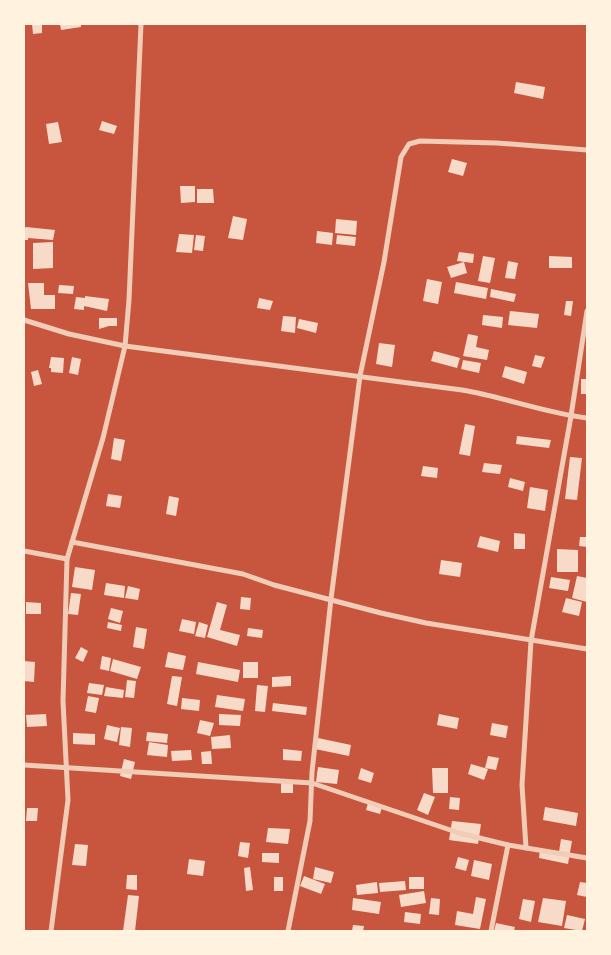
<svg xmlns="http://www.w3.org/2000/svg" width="611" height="955" font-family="Literata,serif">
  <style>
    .building { fill: #f7dbc8 }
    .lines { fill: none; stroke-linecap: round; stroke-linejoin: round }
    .minor { stroke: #f1ccb7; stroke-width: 5 }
  </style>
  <rect width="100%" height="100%" fill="#c8553d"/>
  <g class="building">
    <polygon points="32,24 42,24 42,33 33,34"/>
    <polygon points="60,24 81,24 81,27 61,30"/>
    <polygon points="516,82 545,87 543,99 514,93"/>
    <polygon points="102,121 117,126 114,134 99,130"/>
    <polygon points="58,122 62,142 49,144 46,124"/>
    <polygon points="452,159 467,163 463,176 448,172"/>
    <polygon points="180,186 195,186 195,202 181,203"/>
    <polygon points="197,189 213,189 214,203 197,203"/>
    <polygon points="233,216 247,219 243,240 228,238"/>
    <polygon points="336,219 357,221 356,235 335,233"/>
    <polygon points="26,227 55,230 53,240 28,238 28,240 24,240 24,229"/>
    <polygon points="317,231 333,233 332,245 316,243"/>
    <polygon points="179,234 194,235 192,253 176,252"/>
    <polygon points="196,235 205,236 203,251 194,250"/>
    <polygon points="337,235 356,237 355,246 336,244"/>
    <polygon points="53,242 53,268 33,269 33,243"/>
    <polygon points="459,252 474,254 473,263 457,261"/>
    <polygon points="483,256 495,258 490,283 478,281"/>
    <polygon points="549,256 572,257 572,268 549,268"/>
    <polygon points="508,261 518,263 515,279 505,278"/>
    <polygon points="464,262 467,273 451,278 447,267"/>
    <polygon points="427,279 442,282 438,304 423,301"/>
    <polygon points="456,282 488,288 486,299 454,293"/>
    <polygon points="28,283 44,283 44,295 55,295 55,309 31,309"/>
    <polygon points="59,285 74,286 73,294 58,293"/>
    <polygon points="491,289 516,294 514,302 490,297"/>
    <polygon points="85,296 109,299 107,311 84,306 84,310 74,309 76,297 85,298"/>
    <polygon points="259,298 273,301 270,310 257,308"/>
    <polygon points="566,301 573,301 571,316 564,315"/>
    <polygon points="510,311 539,314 537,328 508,325"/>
    <polygon points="483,315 503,317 502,328 482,325"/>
    <polygon points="283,316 296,317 295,333 281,331"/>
    <polygon points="99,318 117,318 117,326 109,326 99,329"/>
    <polygon points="299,319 318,323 316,333 297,328"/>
    <polygon points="468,334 478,336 476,347 489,350 487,360 463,356"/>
    <polygon points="379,343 395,345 392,367 376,364"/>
    <polygon points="434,351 460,358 457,368 431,361"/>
    <polygon points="535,355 545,357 541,368 532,366"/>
    <polygon points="51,357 64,358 63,373 51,372 51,368 49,368"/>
    <polygon points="72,357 81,359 78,375 69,373"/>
    <polygon points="463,360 481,363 479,373 461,369"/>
    <polygon points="505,366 527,372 524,384 502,377"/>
    <polygon points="38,370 42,384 34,386 31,372"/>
    <rect x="581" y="379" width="6" height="15"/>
    <polygon points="465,424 475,426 470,456 459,454"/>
    <polygon points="517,436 551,440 549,448 516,444"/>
    <polygon points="114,438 125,440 121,461 111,459"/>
    <polygon points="570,457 582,458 577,500 565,499"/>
    <polygon points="484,463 502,465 500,474 482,472"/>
    <polygon points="423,466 438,468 437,478 421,476"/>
    <polygon points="510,478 525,482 523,491 508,487"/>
    <polygon points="530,487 548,490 545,511 527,508"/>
    <polygon points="108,494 122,496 120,508 106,506"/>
    <polygon points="169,496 179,498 176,516 166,514"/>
    <polygon points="514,533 525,534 525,549 514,549"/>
    <polygon points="480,536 500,541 498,552 477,547"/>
    <polygon points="580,537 587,537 587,547 579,546"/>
    <polygon points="557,549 578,550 578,572 557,572"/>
    <polygon points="441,560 462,563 460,577 439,574"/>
    <polygon points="75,567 95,570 92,590 72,587"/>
    <polygon points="577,576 587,578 587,602 572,598"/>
    <polygon points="551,577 570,580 568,591 549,588"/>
    <polygon points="106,583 125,586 124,598 104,595"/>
    <polygon points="128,586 140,589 138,600 125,598"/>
    <polygon points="71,593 81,594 78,615 68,614"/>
    <polygon points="241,597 251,598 250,610 240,609"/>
    <polygon points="566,598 582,602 579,616 562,612"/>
    <polygon points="26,602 41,603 41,614 26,614"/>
    <polygon points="217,602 227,605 220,630 240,635 237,646 207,637"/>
    <polygon points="111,608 123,611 120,623 108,619"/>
    <polygon points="182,619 196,622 194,634 179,631"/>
    <polygon points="108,622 122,625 121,631 107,628"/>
    <polygon points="199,622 208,625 205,638 195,636"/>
    <polygon points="136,627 147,629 144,649 133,647"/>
    <polygon points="248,628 263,630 262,638 247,636"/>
    <polygon points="81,647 88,651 83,662 75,658"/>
    <polygon points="168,652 186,656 183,670 165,667"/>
    <polygon points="102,656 111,658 109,671 100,669"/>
    <polygon points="113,659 141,667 137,679 110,671"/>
    <polygon points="24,661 35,662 34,682 24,681"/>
    <polygon points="198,662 240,670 238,682 196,674"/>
    <rect x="243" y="662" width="15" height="16"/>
    <polygon points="172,676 182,677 177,706 167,704"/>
    <polygon points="291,676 291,686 272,687 272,677"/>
    <polygon points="127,680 136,681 134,698 125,697"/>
    <polygon points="89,683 104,685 102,695 87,693"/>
    <polygon points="257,685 268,686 265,712 255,711"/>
    <polygon points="106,687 124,690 123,698 104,696"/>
    <polygon points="217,695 245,699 243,711 215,707"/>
    <polygon points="88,696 99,698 96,713 85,711"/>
    <polygon points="182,698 200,700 199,711 181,709"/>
    <polygon points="273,703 307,707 306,715 272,711"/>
    <polygon points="46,714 47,726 27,727 26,715"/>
    <polygon points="219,714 241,715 240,726 219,725"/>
    <polygon points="439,714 459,718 457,729 437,725"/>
    <polygon points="200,720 214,723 210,736 197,733"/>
    <polygon points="492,723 508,726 506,738 490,735"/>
    <polygon points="107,725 120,728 117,742 104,739"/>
    <polygon points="121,727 132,728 130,747 119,745"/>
    <polygon points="147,732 168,734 167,743 146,741"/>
    <polygon points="73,733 95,734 95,745 73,744"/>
    <polygon points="230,735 231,748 212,749 211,737"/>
    <polygon points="318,738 351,745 349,756 315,749"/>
    <polygon points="149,742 168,745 167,757 147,755"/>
    <polygon points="283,749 302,751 301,761 283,760"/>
    <polygon points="191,750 192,760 172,761 171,751"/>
    <polygon points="211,751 212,764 202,764 201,752"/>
    <polygon points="488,756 499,758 496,770 485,768"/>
    <polygon points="124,759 135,762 131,779 120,776"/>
    <polygon points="471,764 488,769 484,780 468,774"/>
    <polygon points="318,767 339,770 337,784 316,782"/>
    <polygon points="361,768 374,773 371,783 358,779"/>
    <polygon points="432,768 448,768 448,793 433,793"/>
    <polygon points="281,782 293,783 293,793 281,793"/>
    <polygon points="424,793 435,797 428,815 417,810"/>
    <polygon points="450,797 460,798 459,810 449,809"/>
    <polygon points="368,803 382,807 380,814 366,810"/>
    <polygon points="545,807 578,813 576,826 543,820"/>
    <polygon points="27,808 38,808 37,821 26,821"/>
    <polygon points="452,821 481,824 478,844 449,840"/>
    <polygon points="268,828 290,829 288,844 266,842"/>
    <polygon points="561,839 572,841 568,864 539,858 540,849 559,852"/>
    <polygon points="240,842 250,843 248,858 238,856"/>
    <polygon points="75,844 88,845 86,866 72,865"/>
    <polygon points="262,853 279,853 279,863 262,862"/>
    <polygon points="458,857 469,860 466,871 455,868"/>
    <polygon points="189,859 205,861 203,876 187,874"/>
    <polygon points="474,860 492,864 489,880 471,876"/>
    <polygon points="250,867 253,890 246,891 244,868"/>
    <polygon points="315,867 334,872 331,883 313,879"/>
    <polygon points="127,875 137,875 137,890 126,889"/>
    <polygon points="304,876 325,884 321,894 300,886"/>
    <rect x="274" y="877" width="9" height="14"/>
    <rect x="409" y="877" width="15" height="12"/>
    <polygon points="405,881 406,890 380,892 379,883"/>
    <polygon points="377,882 378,893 357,895 356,885"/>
    <polygon points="580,882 587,883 587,897 577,895"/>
    <polygon points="424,891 426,903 401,907 399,895"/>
    <polygon points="128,895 139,896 135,931 123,931"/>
    <polygon points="476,897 486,899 480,929 455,925 457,911 473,914"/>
    <polygon points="353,898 381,902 379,914 352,910"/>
    <polygon points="431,898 440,899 439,915 429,914"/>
    <polygon points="543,898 566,901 562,926 538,922"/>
    <polygon points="523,899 535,901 531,922 519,919"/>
    <polygon points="405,912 421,914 420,924 404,922"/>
    <polygon points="567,915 585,919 582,931 564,928"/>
    <polygon points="496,923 515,927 514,931 494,931"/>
    <polygon points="353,925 364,926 363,931 352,931"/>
  </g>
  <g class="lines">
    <g class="minor">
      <path d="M24 320 69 334 125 346 462 390C504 397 545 413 587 418"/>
      <polyline points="72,542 243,574 274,585 381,613 426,623 587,649"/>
      <polyline points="24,551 67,559"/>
      <polyline points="24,765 312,783 459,833 508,845 587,858"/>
      <polyline points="526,848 522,785 531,641 571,416 587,311"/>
      <polyline points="51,931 68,800 63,701 67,559 103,438 125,346 129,300 141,24"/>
      <polyline points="288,931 310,821 312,772 331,599 360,376 384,262 401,157 409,144 420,141 497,143 587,150"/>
      <polyline points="491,931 508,845"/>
    </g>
  </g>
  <rect width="611" height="955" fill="none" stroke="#fff3e0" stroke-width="50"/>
</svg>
